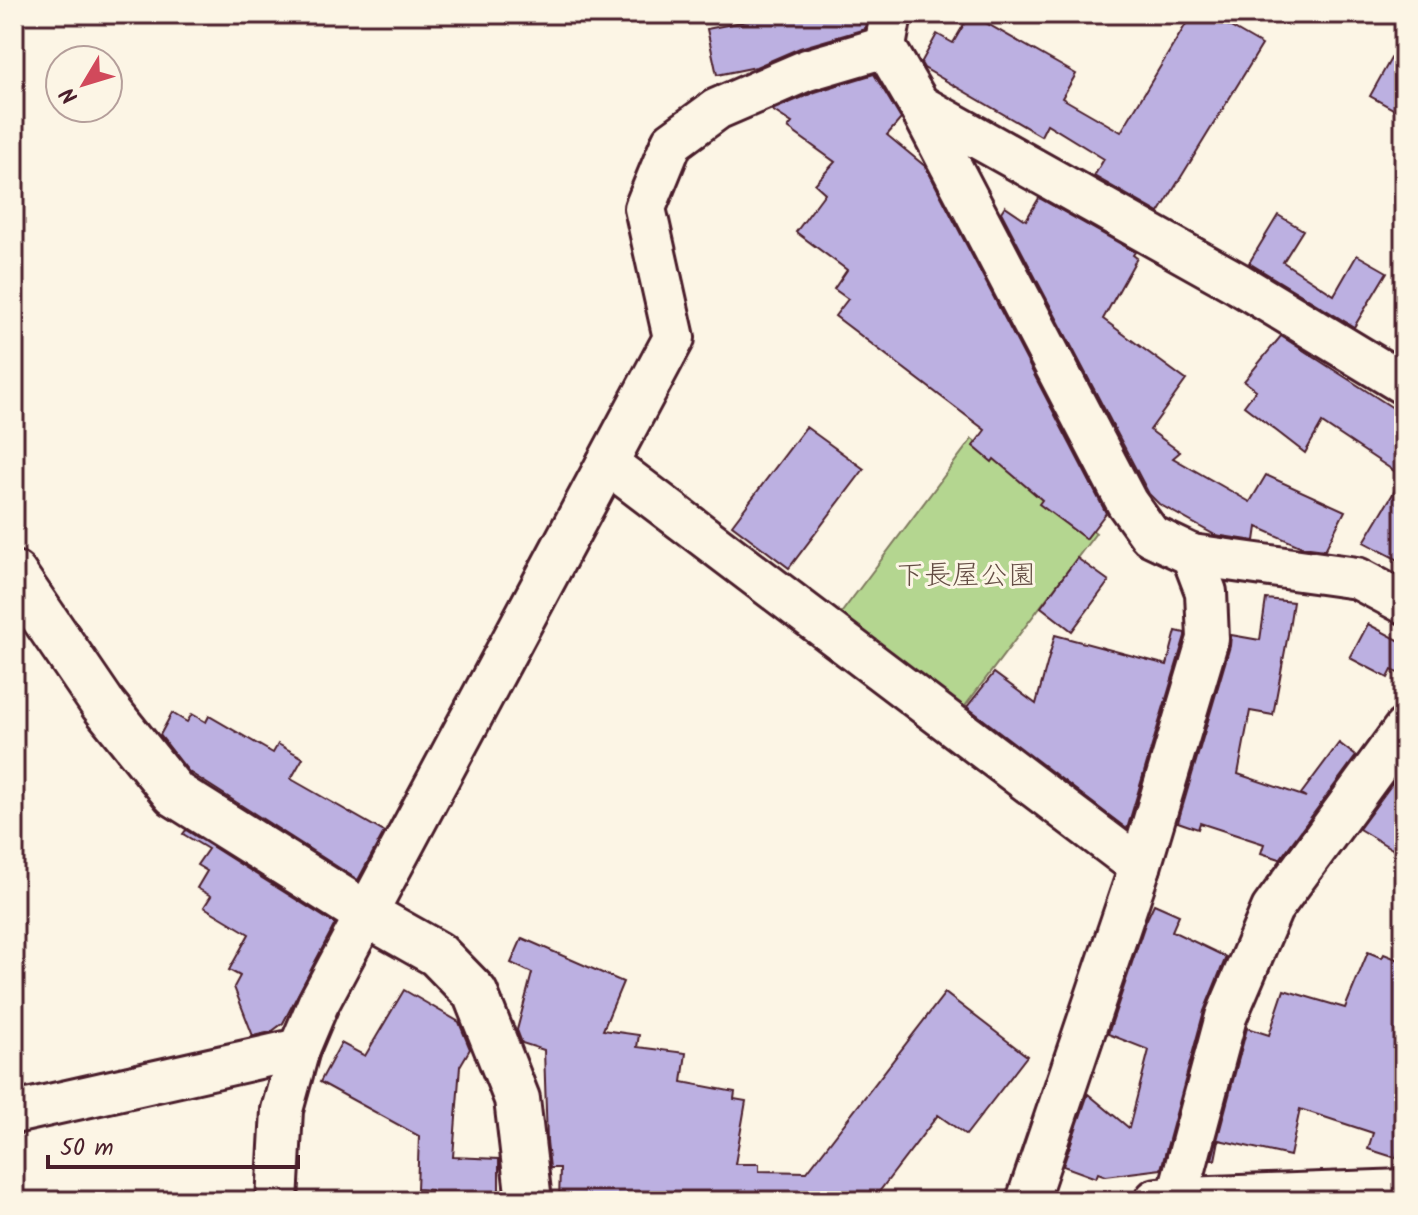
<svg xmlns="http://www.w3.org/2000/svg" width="1418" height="1215" font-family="Kalam,'Klee One',sans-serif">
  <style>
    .green { fill: #b4d690; stroke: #7f7a5e; stroke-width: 2 }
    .building { fill: #bcb0e1; stroke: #4a1f2b; stroke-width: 2 }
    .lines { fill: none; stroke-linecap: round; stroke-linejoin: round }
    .street-casing { stroke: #4a1f2b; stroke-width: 46 }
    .secondary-casing { stroke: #4a1f2b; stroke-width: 50 }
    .street { stroke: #fcf5e5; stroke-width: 40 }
    .secondary { stroke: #fcf5e5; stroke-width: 44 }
    .labels { text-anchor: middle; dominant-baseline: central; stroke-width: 6; stroke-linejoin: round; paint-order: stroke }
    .park-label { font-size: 28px; fill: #644d44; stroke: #fcf5e5 }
  </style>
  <rect width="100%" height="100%" fill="#fcf5e5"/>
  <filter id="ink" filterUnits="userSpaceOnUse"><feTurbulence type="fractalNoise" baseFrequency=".0125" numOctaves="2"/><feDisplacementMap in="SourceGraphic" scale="16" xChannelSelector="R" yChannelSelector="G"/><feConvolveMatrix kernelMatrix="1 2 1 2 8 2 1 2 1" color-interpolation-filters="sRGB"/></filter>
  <g filter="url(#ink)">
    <polygon class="green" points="972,439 1096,533 959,714 836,620"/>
    <g class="building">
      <polygon points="781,14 856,14 858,23 866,20 865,29 800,48 756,67 717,75 707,29"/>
      <polygon points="970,14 1076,74 1062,98 1121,132 1192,14 1208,14 1262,45 1159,213 1094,176 1104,159 1047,124 1041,136 924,68 921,63 937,34 953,43"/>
      <polygon points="1404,35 1404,115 1370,96"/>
      <polygon points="874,74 901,119 887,135 926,167 1106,513 1086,539 1039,504 1042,500 994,459 992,462 973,446 985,430 835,316 848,299 834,289 847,270 796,232 825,193 815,184 835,162 788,128 792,123 772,110 815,92"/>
      <polygon points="1039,198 1135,252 1133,255 1137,258 1103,319 1186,380 1150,430 1180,452 1173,458 1250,502 1266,475 1345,511 1325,550 1302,547 1257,527 1255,541 1215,535 1159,504 1149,494 1001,212 1005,206 1026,220"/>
      <polygon points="1278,215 1303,230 1283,262 1334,295 1357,255 1387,272 1354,327 1249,263"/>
      <polygon points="1281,336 1404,415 1404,563 1364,542 1403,477 1322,423 1305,453 1244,406 1256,390 1244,381"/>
      <polygon points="806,427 864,469 789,568 732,525"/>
      <polygon points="1077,558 1109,581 1072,631 1041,607"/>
      <polygon points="1266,599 1293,602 1288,634 1273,715 1250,711 1238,774 1306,797 1301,794 1339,743 1356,756 1280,859 1261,853 1264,844 1200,823 1198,829 1178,822 1230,646 1231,635 1260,640"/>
      <polygon points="1368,624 1404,643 1404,676 1392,670 1388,678 1350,658"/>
      <polygon points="1176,631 1185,633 1185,636 1127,829 967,707 994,673 1036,704 1055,635 1167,665"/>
      <polygon points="172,713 187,722 192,714 206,722 209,716 273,753 278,744 303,758 291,779 384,832 358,880 189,772 160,735"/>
      <polygon points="1392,784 1404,791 1404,856 1359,829"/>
      <polygon points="186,830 335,924 283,1023 271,1032 253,1036 234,987 240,976 229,970 249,934 204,907 211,896 197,888 207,871 197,865 208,849 183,834"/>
      <polygon points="1154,904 1179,915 1172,931 1226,957 1204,1011 1161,1169 1106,1176 1098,1173 1096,1178 1063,1166 1088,1094 1129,1128 1149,1050 1108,1034 1146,921"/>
      <polygon points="522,938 623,982 603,1030 639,1035 637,1047 686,1053 682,1082 735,1092 734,1099 746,1101 735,1164 759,1164 759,1171 807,1172 945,993 1027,1056 966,1135 938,1115 872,1201 559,1201 560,1168 550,1168 547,1141 544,1050 522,1043 517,1030 532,973 511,963"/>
      <polygon points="1368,952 1382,958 1384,954 1404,962 1404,1130 1396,1158 1368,1149 1373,1133 1300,1109 1290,1156 1219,1140 1215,1160 1212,1159 1247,1028 1269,1035 1284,990 1345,1008"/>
      <polygon points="404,990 459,1022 470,1049 460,1066 453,1157 499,1159 499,1201 430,1201 431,1190 417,1189 419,1136 320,1082 341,1043 365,1056"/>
    </g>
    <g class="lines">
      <defs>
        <g id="street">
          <polyline points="891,14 885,47 919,105 1127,503 1150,535 1192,555 1206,592 1208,639 1140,867 1027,1201"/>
          <polyline points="919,105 1239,284 1404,384"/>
          <polyline points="607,463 1140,867"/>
          <polyline points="1192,555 1357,578 1404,603"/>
          <polyline points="14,1113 299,1049"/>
          <polyline points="1177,1199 1226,1017 1272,909 1404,729"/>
          <polyline points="277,1201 282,1110 299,1049 318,1004 674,338 645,208 672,142 717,109 807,70 885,47"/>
        </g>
        <g id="secondary">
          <polyline points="14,574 102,703 175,794 366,914 437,954 475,993 517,1099 529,1201"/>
          <polyline points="1157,1201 1404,1192"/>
        </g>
      </defs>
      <use href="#street" class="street-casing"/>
      <use href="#secondary" class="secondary-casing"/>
      <use href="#street" class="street"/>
      <use href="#secondary" class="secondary"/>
    </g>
  </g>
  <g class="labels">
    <g class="park-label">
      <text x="966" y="576">下長屋公園</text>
    </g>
  </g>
  <rect width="1418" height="1215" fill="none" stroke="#fcf5e5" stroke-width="48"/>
  <rect x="24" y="24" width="1370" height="1167" fill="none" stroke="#4a1f2b" stroke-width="3" filter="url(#ink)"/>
  <g transform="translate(84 84) rotate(232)"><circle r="38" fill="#fcf5e5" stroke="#b59f9b" stroke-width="2"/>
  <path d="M0-6L14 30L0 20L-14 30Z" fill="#d1495b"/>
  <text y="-12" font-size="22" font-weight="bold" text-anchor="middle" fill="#4a1f2b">N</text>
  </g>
  <path d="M48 1155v12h250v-12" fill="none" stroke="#4a1f2b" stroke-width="4"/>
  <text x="60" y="1155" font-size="24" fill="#4a1f2b" stroke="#fcf5e5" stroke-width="6" paint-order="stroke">50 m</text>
</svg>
